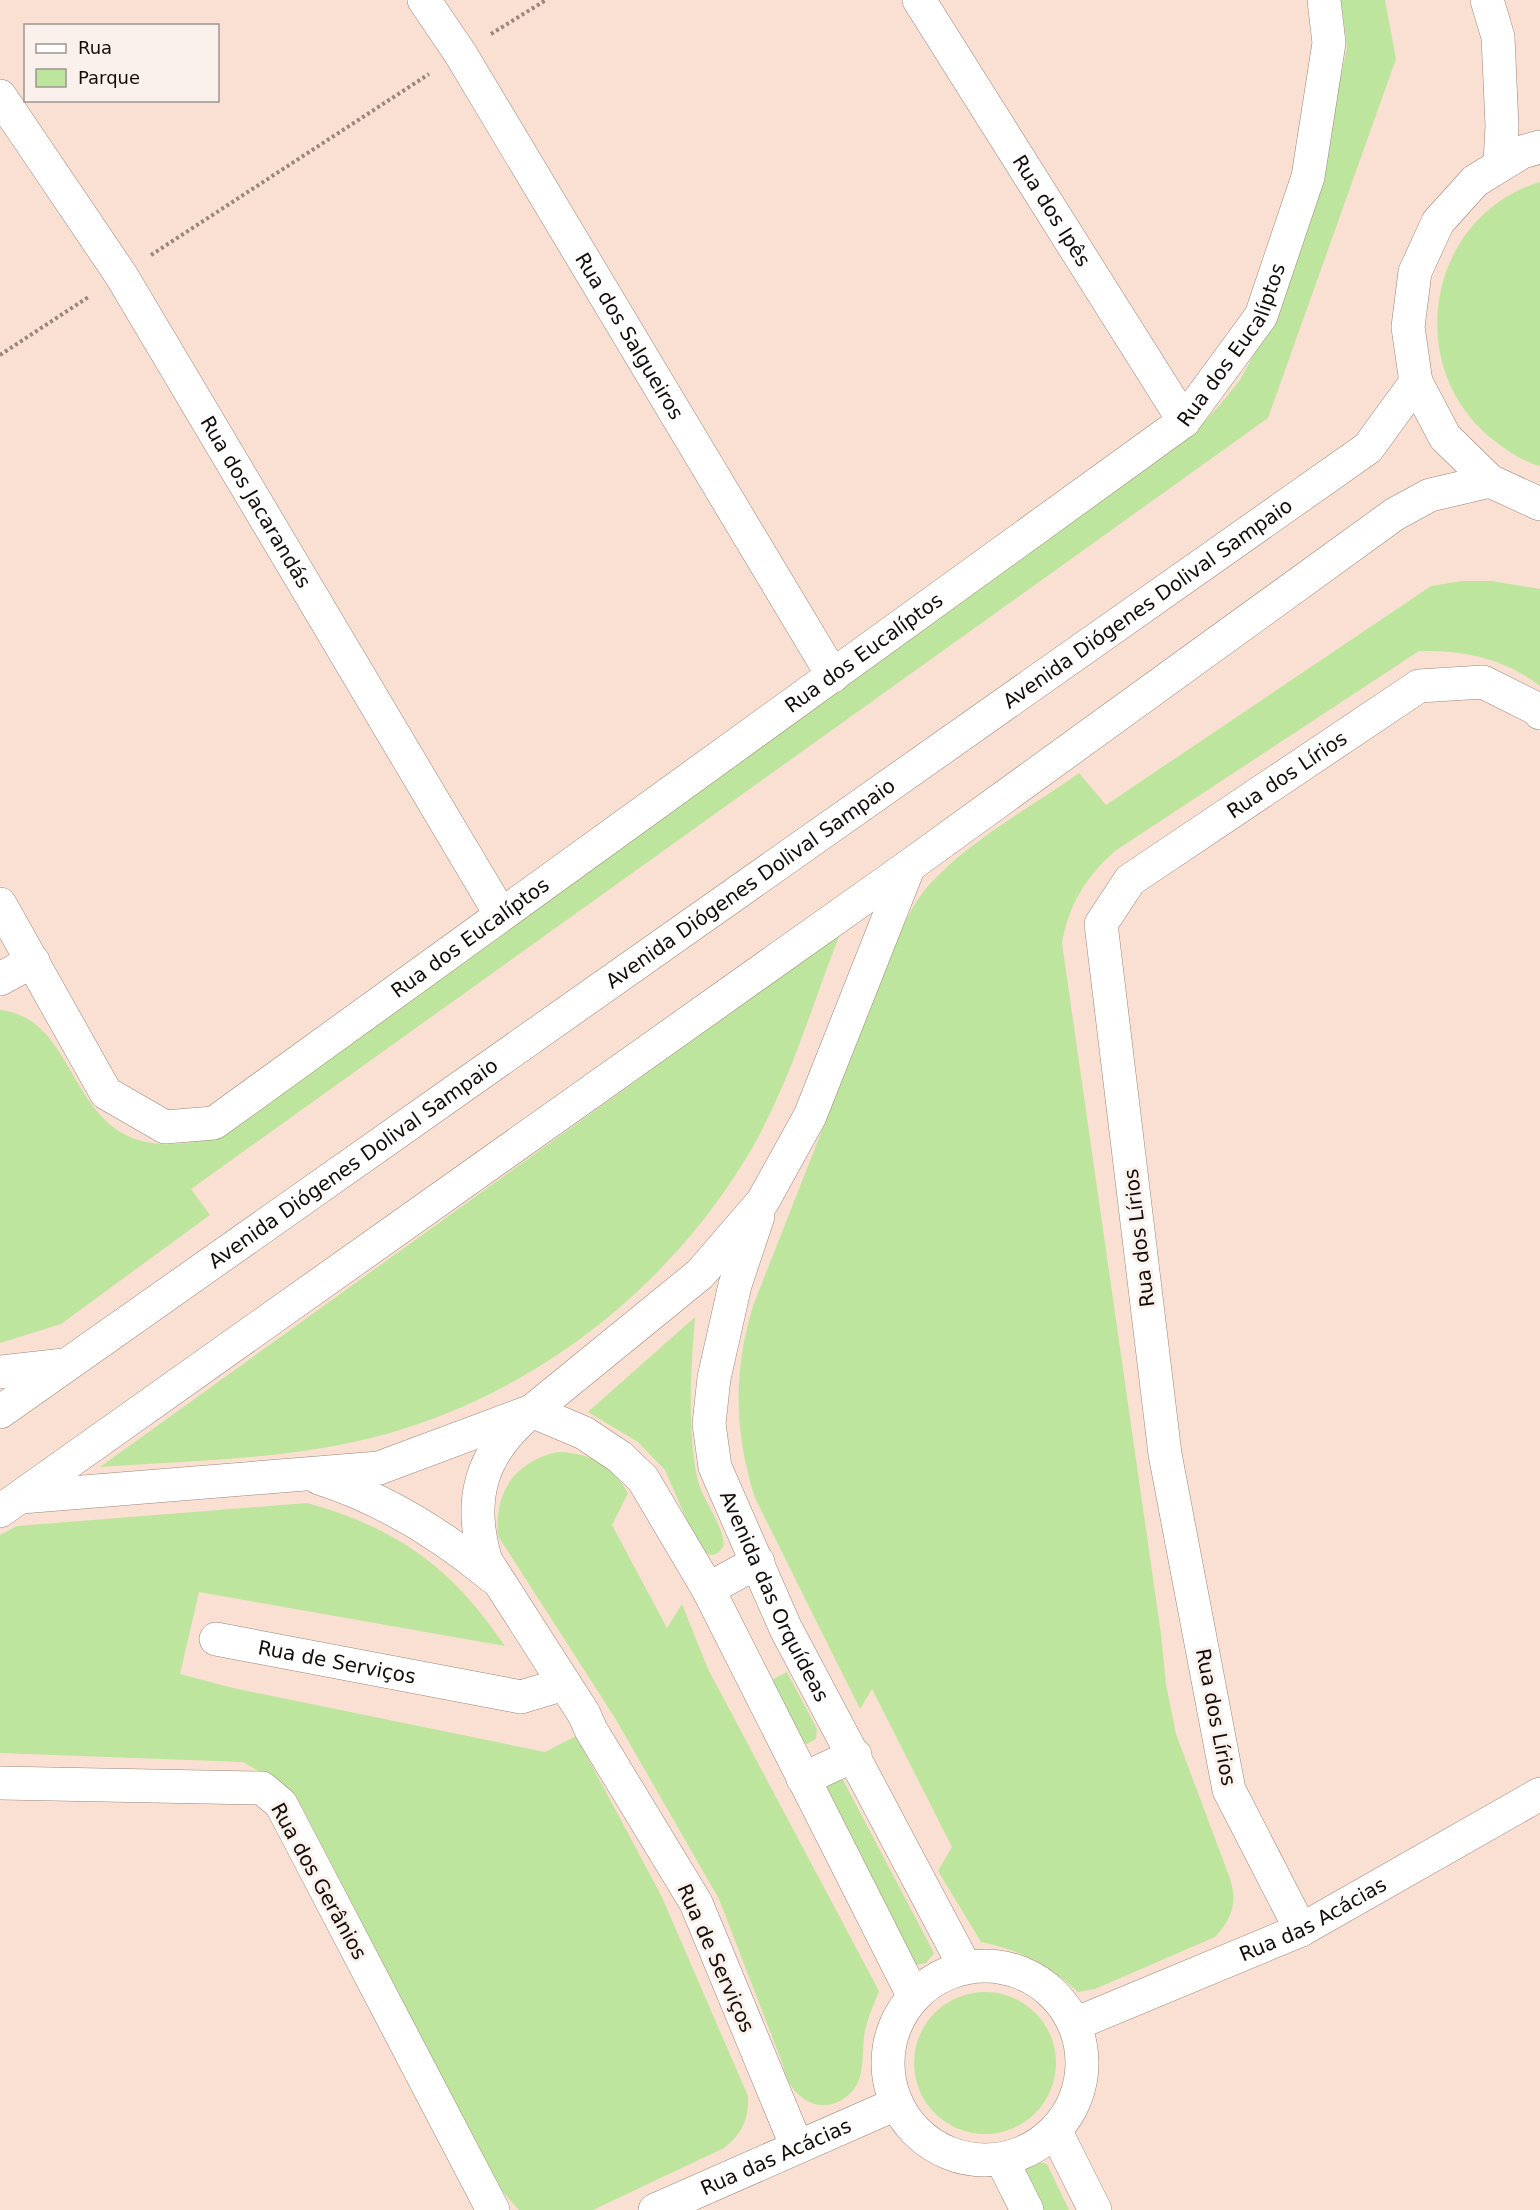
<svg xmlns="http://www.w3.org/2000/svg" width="1540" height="2210" font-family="'DejaVu Sans',sans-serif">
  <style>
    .green { fill: #bee59d }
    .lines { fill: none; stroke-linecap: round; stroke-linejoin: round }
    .minor-casing { stroke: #9c8579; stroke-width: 34 }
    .path { stroke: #99877e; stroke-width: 4; stroke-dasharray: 3 3; stroke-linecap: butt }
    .minor { stroke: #fff; stroke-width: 33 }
    .labels { text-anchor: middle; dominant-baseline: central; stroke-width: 6; stroke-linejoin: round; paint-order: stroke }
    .street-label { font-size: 20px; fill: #140c08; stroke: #fbf1ec }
  </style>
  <rect width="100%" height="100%" fill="#fae0d3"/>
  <g class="green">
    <path d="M1341 0H1385L1396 59 1268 418 191 1189 210 1215 61 1324 0 1343V1010C90 1019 62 1174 206 1139L1159 460 1191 436 1219 406 1240 380 1271 322 1320 178 1347 47Z"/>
    <path d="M1540 182V466C1524 462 1509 452 1496 442 1401 371 1425 217 1540 182Z"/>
    <path d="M1461 581H1492L1540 589V686C1504 658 1463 650 1419 651L1115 851C1086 877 1069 904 1062 943L1161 1634 1166 1684 1176 1734 1229 1876C1238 1900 1233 1918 1215 1937L1095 1989 1078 1992C1049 1964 1020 1950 981 1942L938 1871 952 1847 872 1689 860 1709 755 1498C734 1432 733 1372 753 1306L896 942C905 922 914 902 928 886 968 841 1030 808 1079 773L1106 805 1431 586Z"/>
    <path d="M840 934C810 1010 788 1090 745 1160 658 1302 513 1409 349 1443 268 1460 183 1461 100 1467Z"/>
    <path d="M695 1317C691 1370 687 1424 697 1477 702 1501 722 1521 724 1545 718 1556 711 1558 700 1550L665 1470 638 1442 588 1412Z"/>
    <path d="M558 1452C591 1453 612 1465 628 1493L612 1525 667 1628 682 1604 708 1669 879 1991C874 2004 868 2017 865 2031 861 2049 866 2074 854 2089 827 2122 789 2100 783 2065L719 1899 615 1718 498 1536C494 1492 515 1461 558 1452Z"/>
    <path d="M307 1503C398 1528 452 1568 505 1646L199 1592 180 1674 233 1688 545 1752 576 1736 661 1895 748 2096C749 2119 742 2134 724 2148L593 2210H519L500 2189 303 1809 278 1782 243 1762 0 1753V1535L17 1526Z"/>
    <polygon points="787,1672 817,1729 816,1739 807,1744 802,1742 770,1681"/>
    <polygon points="838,1779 843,1780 934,1953 926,1963 916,1965 824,1787"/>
    <circle cx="985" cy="2063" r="71"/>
    <polygon points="1038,2162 1047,2164 1069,2210 1038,2210 1024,2172 1029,2165"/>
  </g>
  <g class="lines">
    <defs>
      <g id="minor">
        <path id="s1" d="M424 0 460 53 833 676"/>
        <path id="s2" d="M919 0 1184 421"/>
        <polyline points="1487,0 1498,37 1502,126 1500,163"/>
        <path id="s3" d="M0 96 121 275 501 915"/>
        <polyline points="1540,147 1522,152 1475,181 1438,222 1415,272 1408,327 1416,382 1445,437 1490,481 1540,504"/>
        <path id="s4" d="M0 904 106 1093 165 1127 214 1123 1184 421 1261 316 1308 177 1329 43 1324 0"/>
        <polyline points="0,979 33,961"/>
        <path id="s5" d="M758 1216 735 1285 714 1378 709 1424 715 1467 786 1629 965 1967"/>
        <polyline points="0,1372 64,1365"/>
        <path id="s6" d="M0 1412 1368 448 1416 382"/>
        <path d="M319 1478C385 1499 441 1534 494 1578"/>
        <polyline points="21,1497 379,1468 532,1411 700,1274 763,1201 810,1116 909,866"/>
        <polyline points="0,1511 909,866 1395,514 1430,495 1490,481"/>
        <polyline points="708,1589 758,1562"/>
        <path id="s7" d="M216 1639 521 1697 564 1684"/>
        <polyline points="803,1779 855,1755"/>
        <polyline points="0,1783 262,1788 281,1804 493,2210"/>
        <path id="s8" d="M1301 1930 1229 1790 1165 1454 1101 924 1130 880 1419 686 1483 682 1537 709 1540 713"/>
        <circle cx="985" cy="2063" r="97"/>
        <path id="s9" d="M1075 2024 1301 1930 1540 1794"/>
        <polyline points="1056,2132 1095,2210"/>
        <path d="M797 2147 696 1903 591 1730 584 1714 486 1561C467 1499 481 1452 532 1411L584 1433 620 1457 643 1479 708 1589 913 1995"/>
        <polyline points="1002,2160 1027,2210"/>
        <path id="s10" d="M655 2210 896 2104"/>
      </g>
    </defs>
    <use href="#minor" class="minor-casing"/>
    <g class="path">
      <polyline points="491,34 546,0"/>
      <polyline points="151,255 429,74"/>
      <polyline points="0,355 90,296"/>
    </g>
    <use href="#minor" class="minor"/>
  </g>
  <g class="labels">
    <g class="street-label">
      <text stroke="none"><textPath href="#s2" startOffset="249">Rua dos Ipês</textPath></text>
      <text stroke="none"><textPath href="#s1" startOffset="394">Rua dos Salgueiros</textPath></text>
      <text stroke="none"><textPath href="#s4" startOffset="1622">Rua dos Eucalíptos</textPath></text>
      <text stroke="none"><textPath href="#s3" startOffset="480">Rua dos Jacarandás</textPath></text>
      <text stroke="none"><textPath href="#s6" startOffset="1404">Avenida Diógenes Dolival Sampaio</textPath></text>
      <text stroke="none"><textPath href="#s4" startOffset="1136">Rua dos Eucalíptos</textPath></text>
      <text stroke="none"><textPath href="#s8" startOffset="1275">Rua dos Lírios</textPath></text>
      <text stroke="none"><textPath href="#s6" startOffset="918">Avenida Diógenes Dolival Sampaio</textPath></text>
      <text stroke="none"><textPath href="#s4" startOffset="650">Rua dos Eucalíptos</textPath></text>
      <text stroke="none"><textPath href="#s6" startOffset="432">Avenida Diógenes Dolival Sampaio</textPath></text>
      <text transform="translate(1139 1238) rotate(-97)">Rua dos Lírios</text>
      <text stroke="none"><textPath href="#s5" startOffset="400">Avenida das Orquídeas</textPath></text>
      <text stroke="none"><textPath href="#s7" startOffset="123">Rua de Serviços</textPath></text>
      <text transform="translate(1216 1717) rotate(79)">Rua dos Lírios</text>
      <text transform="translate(319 1881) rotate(61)">Rua dos Gerânios</text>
      <text stroke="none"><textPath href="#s9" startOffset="260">Rua das Acácias</textPath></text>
      <text transform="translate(716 1958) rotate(66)">Rua de Serviços</text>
      <text stroke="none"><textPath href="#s10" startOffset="132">Rua das Acácias</textPath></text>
    </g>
  </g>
  <rect x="24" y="24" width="195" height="78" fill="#fbf1ec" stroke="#9f9591" stroke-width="1.5"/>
  <rect x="36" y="44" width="30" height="9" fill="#ffffff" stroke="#9f9591" stroke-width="1.5"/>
  <text x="78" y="54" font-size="18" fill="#140c08">Rua</text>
  <rect x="36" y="69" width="30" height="18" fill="#bee59d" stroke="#9f9591" stroke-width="1.5"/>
  <text x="78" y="84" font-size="18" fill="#140c08">Parque</text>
</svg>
